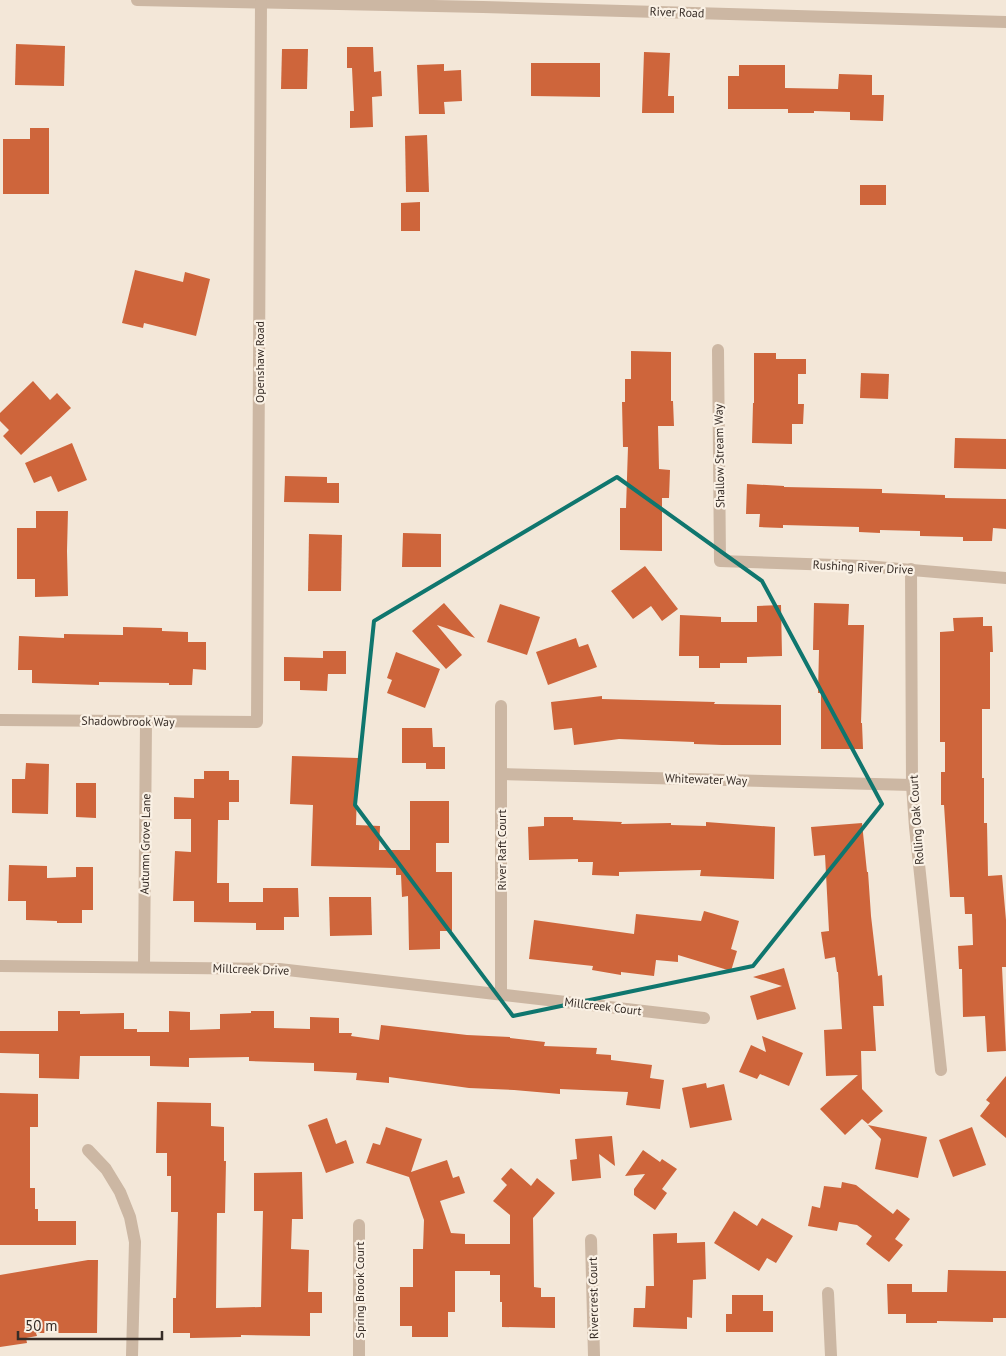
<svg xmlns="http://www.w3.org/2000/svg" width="1006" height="1356" font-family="'PT Sans',sans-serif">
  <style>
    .building { fill: #ce653b }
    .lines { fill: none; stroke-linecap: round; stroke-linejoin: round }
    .minor { stroke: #ccb7a3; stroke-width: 12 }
    .marked { fill: none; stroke: #0f766e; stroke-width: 4; stroke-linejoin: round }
    .labels { text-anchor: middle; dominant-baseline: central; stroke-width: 4.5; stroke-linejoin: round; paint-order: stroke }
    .street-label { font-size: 12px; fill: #362c26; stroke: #faf1e5 }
  </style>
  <rect width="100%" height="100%" fill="#f3e7d8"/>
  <g class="building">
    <polygon points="16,44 65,46 64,86 15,85"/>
    <polygon points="347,47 373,47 374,72 381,71 382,96 372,97 373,127 350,128 350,111 354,111 352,68 347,68"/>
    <polygon points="282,49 308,49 307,89 281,89"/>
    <polygon points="644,52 670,53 668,96 674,96 674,113 642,113"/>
    <polygon points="531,63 600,63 600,97 531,96"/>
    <polygon points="444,64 444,71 461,70 462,101 444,102 445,114 419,114 417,65"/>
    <polygon points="739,65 785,65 785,88 838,89 839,74 872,75 872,95 884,95 883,121 850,120 850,112 814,111 814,113 788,113 788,109 728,109 728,76 739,76"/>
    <polygon points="30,128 49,128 49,194 3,194 3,139 30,139"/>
    <polygon points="427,135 429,192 406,192 405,136"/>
    <rect x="860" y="185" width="26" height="20"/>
    <polygon points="420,202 420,231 401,231 401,203"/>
    <polygon points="135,270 183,282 185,272 210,279 196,336 144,323 143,328 122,323"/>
    <polygon points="631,351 671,352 671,401 673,401 674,426 658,426 659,469 670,470 669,498 662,498 662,551 620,550 620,508 626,508 628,447 623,447 622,402 625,402 625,379 631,379"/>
    <polygon points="754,353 776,353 776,359 806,359 806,374 798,374 798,404 804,404 803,424 792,424 792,444 752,443 753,403 754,403"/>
    <polygon points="861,373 889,374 888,399 860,398"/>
    <polygon points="33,381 50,400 57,393 71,408 21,455 3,436 9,430 0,421 0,413"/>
    <polygon points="955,438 1006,439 1006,469 954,468"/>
    <polygon points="72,443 87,480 58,492 51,476 34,483 25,463"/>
    <polygon points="285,476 327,477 327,483 339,483 339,503 284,502"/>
    <polygon points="747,484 784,486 784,487 882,489 882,493 945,495 945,498 1006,499 1006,529 993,528 992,541 963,541 963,537 920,536 920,531 880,530 880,533 859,532 859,527 783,525 783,528 759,527 760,514 746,514"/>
    <polygon points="36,511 68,511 67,551 68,596 35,597 35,579 17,579 17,528 36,528"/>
    <polygon points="403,533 441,534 441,567 402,567"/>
    <polygon points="309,534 342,535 341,591 308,591"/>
    <polygon points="645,566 678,609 662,621 651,606 633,619 611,591"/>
    <polygon points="444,603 475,638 437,625 462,655 446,669 412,631"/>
    <polygon points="814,603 849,604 848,625 864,625 861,723 862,723 863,749 821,749 821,693 818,693 819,650 813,650"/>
    <polygon points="500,604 540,617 527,655 487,642"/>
    <polygon points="781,605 782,656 747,657 747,663 720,663 720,668 699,668 699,656 679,656 680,615 721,617 721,622 757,622 757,606"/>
    <polygon points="983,617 983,626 992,626 993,652 990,652 990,709 982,709 982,778 984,778 984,823 987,823 988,876 1002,875 1006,920 1006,967 1002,967 1006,1051 987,1052 985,1016 963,1017 962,969 959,969 958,946 973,945 972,914 965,914 964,897 950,897 944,805 941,805 941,772 945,772 945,742 940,742 940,632 954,631 953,618"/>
    <polygon points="123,627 162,628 162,631 188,632 188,642 206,642 206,670 193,669 192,685 169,685 169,683 99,682 99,685 32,683 32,670 18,670 19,636 64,638 64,634 123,635"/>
    <polygon points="576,638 579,647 588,644 597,667 548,685 536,652"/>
    <polygon points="323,651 346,651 346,674 328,674 327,691 300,690 300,681 284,681 284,657 323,658"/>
    <polygon points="396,652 440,669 425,708 387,693 392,680 387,678"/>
    <polygon points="602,696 602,699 715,702 714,704 781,705 781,745 722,745 694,744 694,742 619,739 574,745 572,728 554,730 551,702"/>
    <polygon points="402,728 432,728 433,747 445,747 445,769 426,769 426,763 402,763"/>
    <polygon points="292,756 358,758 356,825 380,826 379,850 410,850 410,801 449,801 449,843 436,843 436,872 452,872 452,931 440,931 440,949 409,950 408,896 402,897 401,875 396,875 396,868 311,866 313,805 290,804"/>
    <polygon points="26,763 49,764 48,814 12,813 12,779 25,779"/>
    <polygon points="204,771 229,771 229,780 239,780 239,802 229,802 229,820 218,820 217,883 229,883 229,902 263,902 263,888 298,888 299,917 284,917 284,930 256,930 256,923 194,922 194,901 173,901 175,851 191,852 191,819 174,819 174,797 194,798 194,779 204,779"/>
    <polygon points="76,783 96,783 96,818 76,817"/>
    <polygon points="544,817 573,817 573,820 622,822 621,824 671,823 671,825 706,826 706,822 775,827 774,879 700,876 701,870 619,872 619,876 592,875 593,862 578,862 578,859 529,860 528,827 544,826"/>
    <polygon points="862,823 867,872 868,872 871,916 878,976 882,975 884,1006 873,1006 876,1051 861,1051 862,1089 883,1111 868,1124 862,1119 845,1135 820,1109 858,1075 826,1076 824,1030 842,1029 838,972 837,972 835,957 825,959 821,932 829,931 825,855 814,856 811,827"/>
    <polygon points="9,865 47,866 47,878 76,877 76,867 93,867 93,910 82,910 82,923 57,923 57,921 26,920 26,901 8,901"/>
    <polygon points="329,897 371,897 372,935 330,936"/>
    <polygon points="704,911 739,921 731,949 737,951 731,971 678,955 678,962 656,960 654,976 621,972 621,975 592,970 593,966 529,959 534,920 634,934 636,914 701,921"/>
    <polygon points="784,968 796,1009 757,1020 750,996 782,986 753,977"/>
    <polygon points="58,1011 80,1011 80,1014 124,1013 124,1029 137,1029 137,1032 169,1032 169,1011 190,1012 190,1030 220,1029 220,1014 251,1013 251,1011 274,1011 274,1028 310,1029 310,1017 339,1018 339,1033 352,1033 351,1036 379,1040 381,1025 467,1035 510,1037 510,1038 545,1042 544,1046 597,1048 596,1054 611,1055 611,1060 652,1065 650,1078 664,1080 660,1109 626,1105 628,1092 560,1089 560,1094 514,1090 469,1088 389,1077 389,1083 356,1080 357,1073 314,1071 314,1063 249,1061 249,1057 189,1058 189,1067 150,1066 150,1056 80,1056 79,1079 39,1078 39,1054 0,1053 0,1031 58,1031"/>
    <polygon points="762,1036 803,1053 789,1086 760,1074 757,1079 739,1072 751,1045 766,1052"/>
    <polygon points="1006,1076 1006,1138 980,1116 990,1103 986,1100"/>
    <polygon points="706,1083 707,1088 724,1084 732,1120 690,1128 682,1088"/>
    <polygon points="0,1093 38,1094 38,1127 30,1127 30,1188 35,1188 35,1209 38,1209 38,1221 76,1221 76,1245 0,1245"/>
    <polygon points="157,1102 211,1103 211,1126 224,1127 224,1161 226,1161 225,1213 217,1213 216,1308 261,1307 263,1211 254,1211 254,1173 302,1172 303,1219 292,1219 291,1249 309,1250 308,1292 322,1292 322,1313 310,1313 310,1336 241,1335 241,1337 190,1338 190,1333 173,1333 173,1298 176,1298 178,1212 171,1212 171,1176 167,1176 167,1153 156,1153"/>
    <polygon points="327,1118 336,1144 346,1140 354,1163 326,1173 308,1125"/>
    <polygon points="868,1125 927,1137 918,1178 875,1169 881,1139"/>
    <polygon points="386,1127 422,1139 411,1172 447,1160 453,1178 459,1176 465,1193 440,1201 451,1233 465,1234 465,1244 510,1244 510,1215 493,1201 507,1185 501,1179 511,1168 531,1186 537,1178 555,1193 533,1218 534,1287 541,1288 541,1297 555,1297 555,1328 502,1327 502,1302 500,1302 500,1275 490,1275 490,1271 455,1271 455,1312 448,1312 448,1337 412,1337 412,1326 400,1326 400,1287 413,1287 413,1249 423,1249 424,1220 409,1177 366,1163 373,1143 380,1145"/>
    <polygon points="972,1127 986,1165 953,1177 939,1140"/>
    <polygon points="612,1136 615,1166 599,1154 601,1178 572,1181 570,1160 577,1159 575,1139"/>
    <polygon points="643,1150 660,1162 662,1159 677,1169 662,1189 667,1193 655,1210 634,1195 634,1189 645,1174 625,1176"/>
    <polygon points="842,1182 856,1185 893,1214 897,1209 910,1219 895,1239 903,1245 889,1262 866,1244 872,1236 857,1225 839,1222 837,1231 808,1226 812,1206 820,1208 824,1186 841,1188"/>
    <polygon points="734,1211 757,1226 762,1218 793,1236 776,1263 767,1258 759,1271 714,1243"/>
    <polygon points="677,1233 677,1243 705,1242 706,1279 693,1280 692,1318 687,1317 687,1329 633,1327 634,1308 645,1308 646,1286 654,1286 653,1234"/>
    <polygon points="88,1260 98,1260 97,1333 36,1333 37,1336 26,1338 27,1343 0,1347 0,1275"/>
    <polygon points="948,1270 1006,1271 1006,1318 993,1318 993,1322 937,1321 937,1323 906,1323 906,1314 888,1314 887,1284 912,1284 912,1292 947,1292"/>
    <polygon points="732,1295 763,1295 763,1311 773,1311 773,1332 726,1332 726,1314 732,1314"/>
  </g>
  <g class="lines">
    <g class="minor">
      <polyline points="137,0 483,7 1006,22"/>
      <polyline points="718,350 720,561 865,566 1006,578"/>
      <polyline points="911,569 912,785 915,827 941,1070"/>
      <polyline points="501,706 501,994"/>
      <polyline points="0,720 257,722 261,2"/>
      <polyline points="501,774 912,785"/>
      <polyline points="0,966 279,969 704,1018"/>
      <polyline points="144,967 146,721"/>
      <polyline points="88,1150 106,1169 120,1192 130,1217 135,1242 132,1356"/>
      <polyline points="359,1225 359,1356"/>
      <polyline points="591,1240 594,1356"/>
      <polyline points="828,1293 831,1356"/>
    </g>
  </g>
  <path class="marked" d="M617 477 762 581 882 804 753 966 513 1016 355 805 374 621Z"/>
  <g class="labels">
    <g class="street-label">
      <text transform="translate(677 12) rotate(2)">River Road</text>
      <text transform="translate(259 362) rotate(-90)">Openshaw Road</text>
      <text transform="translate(719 456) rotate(-91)">Shallow Stream Way</text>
      <text transform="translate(863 567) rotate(3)">Rushing River Drive</text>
      <text transform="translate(128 721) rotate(1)">Shadowbrook Way</text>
      <text transform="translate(706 779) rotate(2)">Whitewater Way</text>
      <text transform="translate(916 820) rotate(-94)">Rolling Oak Court</text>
      <text transform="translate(145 844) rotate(-89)">Autumn Grove Lane</text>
      <text transform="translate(501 850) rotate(-90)">River Raft Court</text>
      <text transform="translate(251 969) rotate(2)">Millcreek Drive</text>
      <text transform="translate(603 1006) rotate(7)">Millcreek Court</text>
      <text transform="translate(359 1290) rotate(-90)">Spring Brook Court</text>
      <text transform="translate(593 1298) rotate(-91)">Rivercrest Court</text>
    </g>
  </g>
  <path d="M18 1331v8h144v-8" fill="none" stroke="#362c26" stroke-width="2.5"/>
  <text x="25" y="1331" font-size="15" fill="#362c26" stroke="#faf1e5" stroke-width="4" paint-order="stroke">50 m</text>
</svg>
